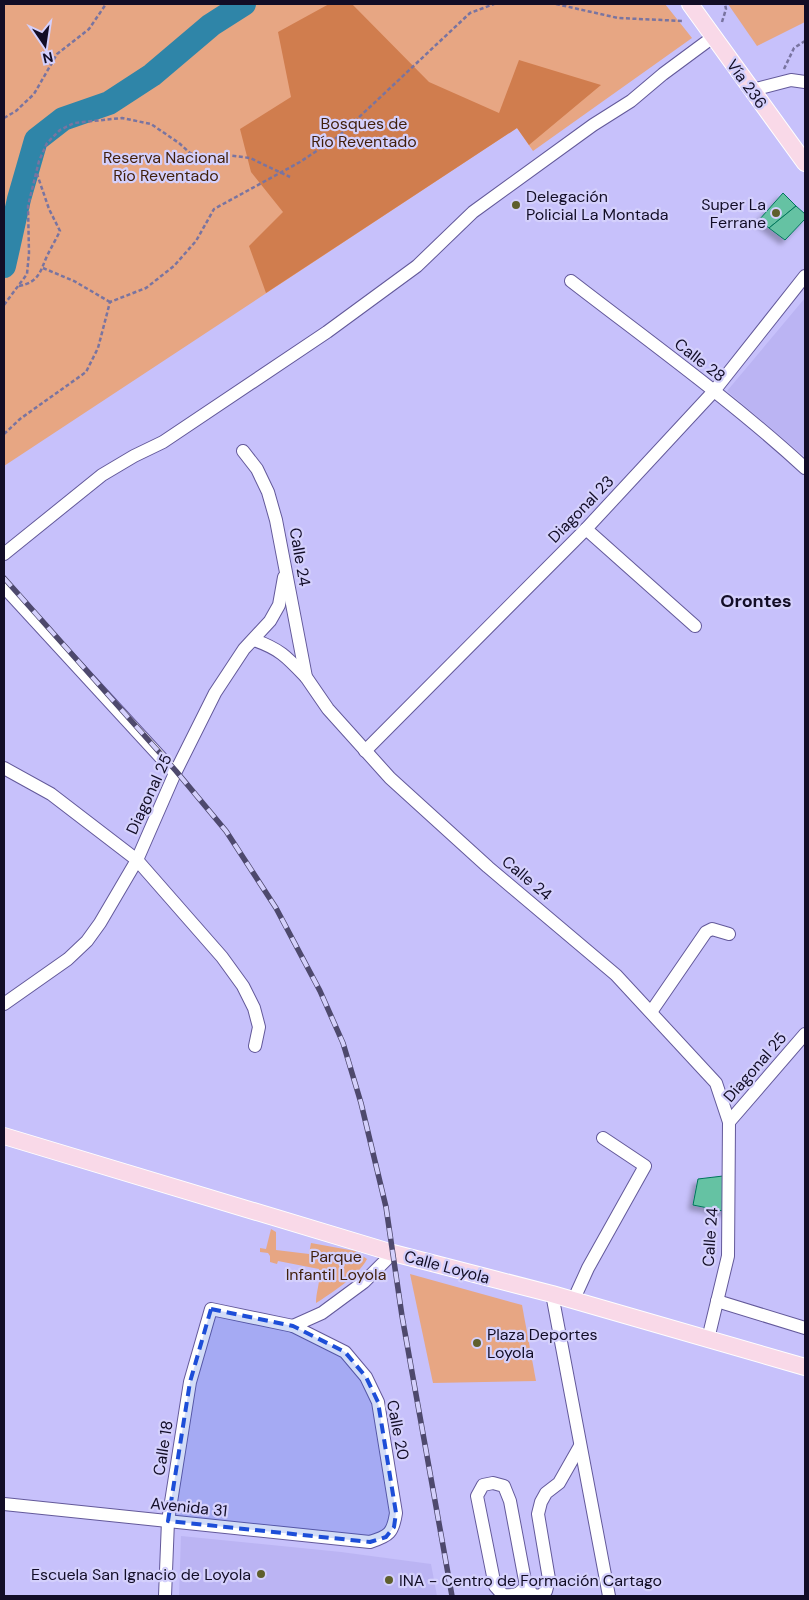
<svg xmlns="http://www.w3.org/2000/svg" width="809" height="1600" font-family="'DM Sans',sans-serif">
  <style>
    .built { fill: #bbb4f3 }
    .green { fill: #e7a683 }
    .forest { fill: #d07d4e }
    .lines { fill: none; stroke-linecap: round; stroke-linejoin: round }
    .river { stroke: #2f85a8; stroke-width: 24 }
    .building { fill: #65c2a3; stroke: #00765b; filter: url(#shadow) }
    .minor-casing { stroke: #63599a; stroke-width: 14 }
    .major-casing { stroke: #fff; stroke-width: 18 }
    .path { stroke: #7974a0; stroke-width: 2.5; stroke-dasharray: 4 2.5; stroke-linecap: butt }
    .minor { stroke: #fff; stroke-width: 12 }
    .major { stroke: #f9d9e8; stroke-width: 16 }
    .rail-casing { stroke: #4e496d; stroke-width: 5.5 }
    .rail { stroke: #d4d0fc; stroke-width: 4; stroke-dasharray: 11; stroke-linecap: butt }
    .marked { fill: #1d4ed8; fill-opacity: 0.2; stroke: #1d4ed8; stroke-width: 4; stroke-dasharray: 10 6; stroke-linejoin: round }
    .poi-dot { fill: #5f5f2c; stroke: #d4d0fc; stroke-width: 2 }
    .labels { text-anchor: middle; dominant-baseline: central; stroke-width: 4.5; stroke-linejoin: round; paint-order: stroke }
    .street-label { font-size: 16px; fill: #120d26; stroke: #d4d0fc }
    .park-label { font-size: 16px; fill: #401f0b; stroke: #d4d0fc }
    .poi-label { font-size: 16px; fill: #120d26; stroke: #d4d0fc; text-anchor: start }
    .neighbourhood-label { font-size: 18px; font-weight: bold; fill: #120d26; stroke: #d4d0fc }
  </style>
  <defs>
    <filter id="shadow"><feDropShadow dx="-4.5" dy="4.5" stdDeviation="2.5" flood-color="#0004"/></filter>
  </defs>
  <rect width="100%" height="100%" fill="#c7c1fb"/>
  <g class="built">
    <polygon points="805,298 805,457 727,391"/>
    <polygon points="181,1536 341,1552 431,1564 437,1596 179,1596"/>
  </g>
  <g class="green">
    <polygon points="4,4 665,4 692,38 533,151 517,128 4,466"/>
    <polygon points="728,4 805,4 805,22 757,46"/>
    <path d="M271 1229 276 1232V1250L309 1254 311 1243 355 1251 367 1259C359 1275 332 1293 316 1303 316 1291 321 1281 319 1269L278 1261 277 1264 270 1262V1256L268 1253 260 1252V1248L266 1249Z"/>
    <polygon points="410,1274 522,1305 536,1381 433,1383"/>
  </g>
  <polygon class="forest" points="329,4 352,4 429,82 499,113 519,60 601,85 529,145 517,128 266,293 249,246 283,212 251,172 240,129 291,97 278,32"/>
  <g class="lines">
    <polyline class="river" points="4,266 19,199 36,140 63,119 109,103 152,75 211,25 244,4"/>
  </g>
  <g class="building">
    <polygon points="783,193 796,206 769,228 759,220"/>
    <polygon points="796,206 805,214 805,219 785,240 769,228"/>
    <polygon points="723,1176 728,1212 693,1205 698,1179"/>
  </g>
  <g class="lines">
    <defs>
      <g id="minor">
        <polyline points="752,90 791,80 805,82"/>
        <path d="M571 281C650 342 732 401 805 468"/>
        <polyline points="243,451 257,469 268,492 276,520 306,677 328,709 390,778 488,867 616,975 716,1083 729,1122 728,1256 708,1339"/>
        <polyline points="586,529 695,626"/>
        <polyline points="4,554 102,475 134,456 163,442 327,332 417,266 473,212 593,125 631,101 663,74 713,37"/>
        <polyline points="4,587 175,773"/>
        <path d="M254 640C280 649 287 657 306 677"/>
        <polyline points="365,751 586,529 714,391 805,276"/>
        <polyline points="4,768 51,794 137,860 222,957 243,986 254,1008 259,1027 255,1046"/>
        <polyline points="4,1004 68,959 87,941 100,923 137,860 175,773 215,693 244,649 270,621 279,605 284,577"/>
        <polyline points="651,1012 706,932 712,929 729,934"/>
        <polyline points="729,1122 805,1034"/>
        <polyline points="552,1294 609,1596"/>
        <polyline points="573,1301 588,1268 645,1166 603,1138"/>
        <polyline points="717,1301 805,1328"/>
        <path d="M4 1504 370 1542C389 1536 393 1533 396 1513L378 1402 366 1377 345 1352 293 1326 322 1313 364 1282 393 1253"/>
        <path d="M526 1586C519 1595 514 1596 503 1595L495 1586 477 1496 483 1485 493 1483 504 1486 510 1501 526 1586 533 1595 540 1596 546 1591 549 1579 538 1514 541 1502 546 1493 559 1483 580 1446"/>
        <polyline points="165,1596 168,1521 190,1382 211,1309 293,1326"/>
      </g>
      <g id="major">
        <polyline points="690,4 805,163"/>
        <polyline points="4,1136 393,1253 552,1294 805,1367"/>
      </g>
    </defs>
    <use href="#minor" class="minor-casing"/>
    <use href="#major" class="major-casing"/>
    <g class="path">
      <polyline points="556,4 618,18 683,21"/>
      <polyline points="722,22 726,9 725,4"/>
      <polyline points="784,69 794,48 805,41"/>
      <polyline points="4,118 16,111 34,94 57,54 89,29 106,4"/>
      <polyline points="43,268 74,281 110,302"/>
      <path d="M19 286C39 282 40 272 47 256 51 248 56 239 60 231L49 209 37 174"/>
      <polyline points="4,305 27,274 29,253 28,206 39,161 47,143 60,130 74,123 122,118 151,124 179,143 190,153 201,158 227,155 250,158 290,177"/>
      <polyline points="4,434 20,419 86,372 98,348 110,302 146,288 174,266 196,241 214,209 300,162 339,136 470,13 494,4"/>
    </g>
    <use href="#minor" class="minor"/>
    <use href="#major" class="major"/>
    <defs>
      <polyline id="rail" points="4,578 176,771 226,831 276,908 320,991 343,1043 361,1103 386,1207 402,1316 452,1596"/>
    </defs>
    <use href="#rail" class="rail-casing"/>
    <use href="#rail" class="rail"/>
  </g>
  <path class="marked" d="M211 1309 293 1326 345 1352 366 1377 378 1402 396 1513 394 1527 386 1537 370 1542 168 1521 190 1382Z"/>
  <g class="poi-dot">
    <circle cx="516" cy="205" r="5"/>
    <circle cx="776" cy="213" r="5"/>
    <circle cx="477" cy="1343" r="5"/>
    <circle cx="261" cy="1574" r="5"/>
    <circle cx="389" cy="1580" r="5"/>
  </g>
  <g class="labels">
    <g class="street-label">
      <text transform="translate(747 84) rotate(54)">Vía 236</text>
      <text transform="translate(700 360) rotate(38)">Calle 28</text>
      <text transform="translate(581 509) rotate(-46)">Diagonal 23</text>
      <text transform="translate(300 557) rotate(80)">Calle 24</text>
      <text transform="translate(149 794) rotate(-65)">Diagonal 25</text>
      <text transform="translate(527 878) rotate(40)">Calle 24</text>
      <text transform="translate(755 1067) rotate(-49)">Diagonal 25</text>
      <text transform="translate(710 1237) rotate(-86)">Calle 24</text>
      <text transform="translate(447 1267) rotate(15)">Calle Loyola</text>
      <text transform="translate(398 1430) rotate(79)">Calle 20</text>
      <text transform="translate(163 1448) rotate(-81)">Calle 18</text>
      <text transform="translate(189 1507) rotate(6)">Avenida 31</text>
    </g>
    <g class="park-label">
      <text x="364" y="123">Bosques de<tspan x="364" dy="18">Río Reventado</tspan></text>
      <text x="166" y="157">Reserva Nacional<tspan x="166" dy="18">Río Reventado</tspan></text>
      <text x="336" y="1256">Parque<tspan x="336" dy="18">Infantil Loyola</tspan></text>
    </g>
    <g class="poi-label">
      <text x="526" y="196">Delegación<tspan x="526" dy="18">Policial La Montada</tspan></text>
      <text x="766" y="204" text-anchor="end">Super La<tspan x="766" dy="18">Ferrane</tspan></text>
      <text x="487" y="1334">Plaza Deportes<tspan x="487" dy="18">Loyola</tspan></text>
      <text x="251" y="1574" text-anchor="end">Escuela San Ignacio de Loyola</text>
      <text x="399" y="1580">INA - Centro de Formación Cartago</text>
    </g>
    <g class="neighbourhood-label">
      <text x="756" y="601">Orontes</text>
    </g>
  </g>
  <rect width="809" height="1600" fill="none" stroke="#120d26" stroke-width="10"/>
  <g transform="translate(45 45) rotate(167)" stroke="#d4d0fc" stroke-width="4" paint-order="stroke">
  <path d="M0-4L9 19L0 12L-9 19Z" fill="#120d26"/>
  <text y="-8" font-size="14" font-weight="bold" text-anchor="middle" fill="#120d26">N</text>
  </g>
</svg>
